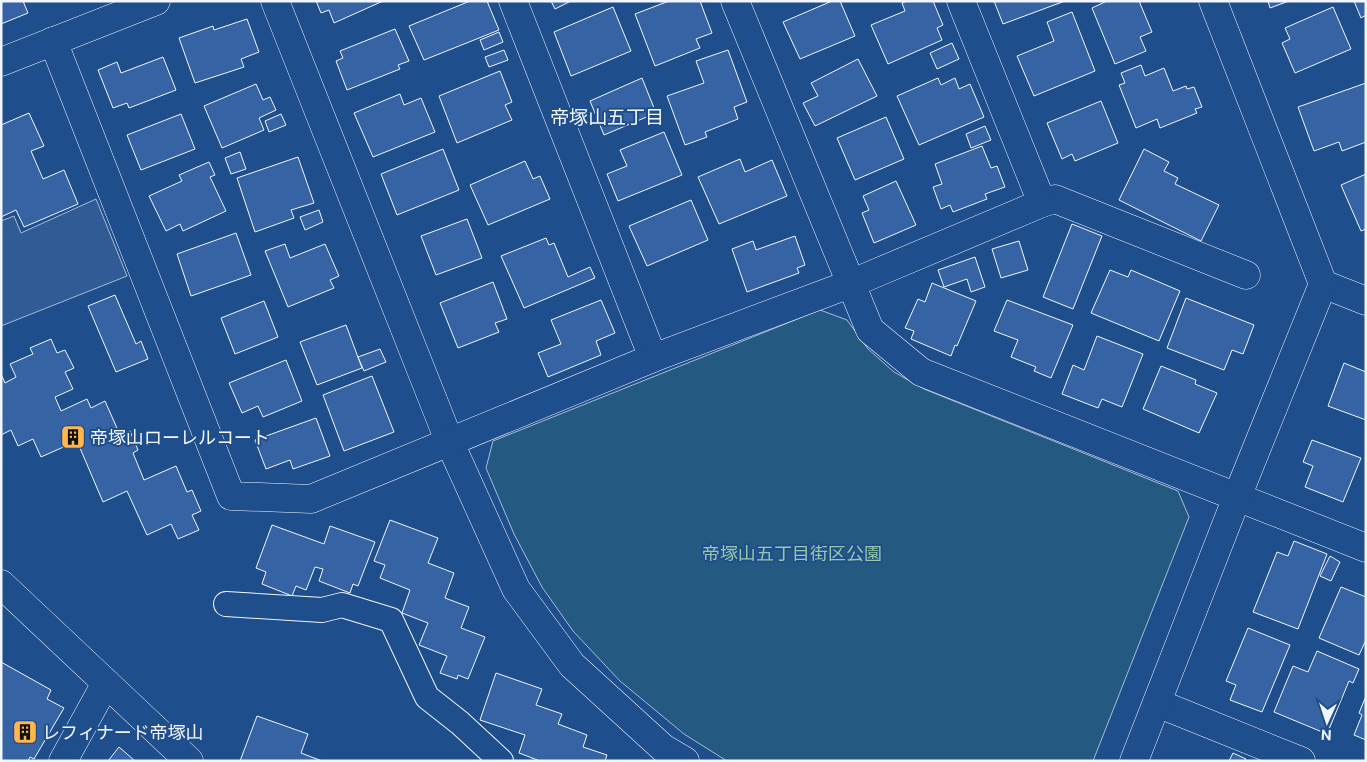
<svg xmlns="http://www.w3.org/2000/svg" width="1367" height="762" font-family="'Public Sans','Noto Sans JP',sans-serif">
  <style>
    .green { fill: #245a82; stroke: #a8bbd7 }
    .parking { fill: #305b95; stroke: #a8bbd7 }
    .building { fill: #3563a3; stroke: #f2f6ff }
    .lines { fill: none; stroke-linecap: round; stroke-linejoin: round }
    .pedestrian-casing { stroke: #f2f6ff; stroke-width: 26 }
    .minor-casing { stroke: #f2f6ff; stroke-width: 29 }
    .tertiary-casing { stroke: #f2f6ff; stroke-width: 29 }
    .pedestrian { stroke: #1f4e8c; stroke-width: 24 }
    .minor { stroke: #1f4e8c; stroke-width: 28 }
    .tertiary { stroke: #1f4e8c; stroke-width: 28 }
    .labels { text-anchor: middle; dominant-baseline: central; stroke-width: 4; stroke-linejoin: round; paint-order: stroke }
    .poi-label { font-size: 18px; fill: #f2f6ff; stroke: #1f4e8c; text-anchor: start }
    .park-label { font-size: 18px; fill: #97c8a6; stroke: #1f4e8c }
    .neighbourhood-label { font-size: 19px; fill: #f2f6ff; stroke: #1f4e8c }
  </style>
  <rect width="100%" height="100%" fill="#1f4e8c"/>
  <polygon class="green" points="820,310 847,320 868,349 894,372 924,389 1178,491 1189,517 1093,761 727,761 684,734 620,681 573,631 542,587 514,534 486,468 493,441"/>
  <polygon class="parking" points="96,199 127,276 1,326 1,221 14,216 21,233"/>
  <g class="building">
    <polygon points="1,1 23,1 28,13 1,24"/>
    <polygon points="316,1 383,1 334,23 329,10 321,13"/>
    <polygon points="470,1 487,1 499,30 424,60 409,26"/>
    <polygon points="551,1 571,1 555,9"/>
    <polygon points="669,1 700,1 712,33 696,39 700,48 655,66 635,14"/>
    <polygon points="832,1 840,1 855,36 800,59 783,22"/>
    <polygon points="907,1 933,1 943,25 937,28 942,40 888,64 871,25 905,11 902,3"/>
    <polygon points="994,1 1065,1 1003,24"/>
    <polygon points="1107,1 1139,1 1152,32 1140,37 1146,51 1115,64 1092,8"/>
    <polygon points="1268,1 1289,1 1270,8"/>
    <polygon points="1354,1 1366,1 1366,15 1361,18"/>
    <polygon points="613,7 631,51 571,76 554,32"/>
    <polygon points="1333,7 1351,49 1295,73 1282,43 1290,39 1285,28"/>
    <polygon points="1072,12 1095,71 1034,96 1017,56 1054,41 1047,22"/>
    <polygon points="247,19 259,52 241,59 244,67 195,83 179,38 213,26 214,30"/>
    <polygon points="395,29 409,61 398,65 400,69 347,90 336,61 343,58 340,51"/>
    <polygon points="499,32 503,42 484,50 480,40"/>
    <polygon points="952,43 959,59 937,69 930,53"/>
    <polygon points="504,50 508,60 489,67 485,57"/>
    <polygon points="728,50 747,102 734,107 738,119 705,132 707,137 685,145 667,96 704,83 696,61"/>
    <polygon points="163,57 176,90 129,108 127,103 113,108 98,70 117,62 121,73"/>
    <polygon points="858,59 877,96 815,126 803,103 818,96 811,83"/>
    <polygon points="1141,65 1145,76 1164,68 1173,91 1186,86 1187,89 1194,87 1202,107 1195,109 1197,113 1160,128 1157,119 1136,128 1119,85 1125,83 1121,73"/>
    <polygon points="500,71 512,102 505,105 512,120 457,143 439,96"/>
    <polygon points="642,78 656,113 604,135 590,101"/>
    <polygon points="938,78 941,85 955,78 959,89 970,84 984,117 919,145 897,96"/>
    <polygon points="1366,83 1366,142 1342,151 1339,142 1314,151 1298,107"/>
    <polygon points="256,84 263,100 270,97 276,110 259,118 264,130 222,148 204,106"/>
    <polygon points="400,94 404,105 421,98 435,132 373,157 354,113"/>
    <polygon points="1101,101 1118,143 1075,161 1072,154 1062,159 1047,123"/>
    <polygon points="29,113 44,146 31,151 43,179 64,170 78,204 24,227 16,210 1,217 1,125"/>
    <polygon points="181,114 195,149 141,170 127,135"/>
    <polygon points="281,114 286,125 269,132 265,121"/>
    <polygon points="886,117 904,159 855,180 837,138"/>
    <polygon points="985,126 991,140 971,148 966,134"/>
    <polygon points="664,132 682,175 618,201 607,174 627,166 620,150"/>
    <polygon points="982,146 991,168 997,166 1005,187 985,194 987,199 953,212 950,205 941,209 933,187 942,184 935,164"/>
    <polygon points="443,149 459,190 397,215 381,174"/>
    <polygon points="1144,149 1169,162 1164,171 1178,178 1175,184 1219,205 1201,241 1119,200"/>
    <polygon points="240,152 246,169 231,174 225,158"/>
    <polygon points="298,157 314,203 291,210 294,218 255,232 237,178"/>
    <polygon points="740,159 745,172 772,160 787,196 719,224 698,177"/>
    <polygon points="525,161 533,179 540,176 550,199 488,225 470,185"/>
    <polygon points="209,162 215,175 210,177 226,211 183,231 180,224 166,231 149,196 182,181 179,175"/>
    <polygon points="1366,174 1366,229 1361,231 1341,185"/>
    <polygon points="896,181 916,225 874,243 862,213 869,210 863,196"/>
    <polygon points="691,200 708,240 647,266 629,226"/>
    <polygon points="319,210 323,222 305,230 300,217"/>
    <polygon points="467,219 482,258 436,275 421,236"/>
    <polygon points="1072,224 1102,236 1073,309 1043,297"/>
    <polygon points="236,233 251,275 191,296 177,254"/>
    <polygon points="795,236 805,265 797,268 799,273 747,292 732,249 753,241 756,250"/>
    <polygon points="546,238 549,245 554,243 568,277 590,267 595,278 524,308 501,256"/>
    <polygon points="1019,241 1028,270 1001,278 992,249"/>
    <polygon points="285,244 290,258 325,244 339,276 330,280 334,288 288,307 265,251"/>
    <polygon points="975,257 985,287 971,292 967,279 944,287 938,270"/>
    <polygon points="1110,270 1128,277 1131,270 1180,291 1159,341 1091,313"/>
    <polygon points="493,282 507,319 495,323 499,332 458,348 440,303"/>
    <polygon points="932,283 976,301 957,346 955,345 951,356 911,339 914,331 905,328 918,299 925,302"/>
    <polygon points="115,295 136,344 141,341 148,359 116,372 88,306"/>
    <polygon points="1186,298 1254,325 1243,354 1232,350 1224,370 1167,348"/>
    <polygon points="601,300 615,333 596,341 601,355 548,377 538,353 561,344 551,320"/>
    <polygon points="1007,300 1073,325 1051,378 1034,371 1036,367 1011,357 1018,340 994,331"/>
    <polygon points="264,301 278,337 235,354 221,318"/>
    <polygon points="346,325 362,368 317,385 300,342"/>
    <polygon points="1097,336 1143,354 1122,407 1102,399 1098,408 1062,394 1073,365 1084,370"/>
    <polygon points="51,339 57,353 65,350 74,368 65,372 73,389 55,397 61,411 87,399 91,408 105,401 120,435 130,431 138,450 133,453 144,480 176,466 187,492 192,490 201,511 192,515 199,530 178,539 171,524 147,535 127,491 103,502 77,441 41,457 33,439 18,446 11,430 1,435 1,374 5,383 16,377 10,364 33,354 30,348"/>
    <polygon points="380,349 386,362 364,371 358,357"/>
    <polygon points="286,360 302,401 263,417 258,406 242,413 229,383"/>
    <polygon points="1344,363 1366,372 1366,420 1328,406"/>
    <polygon points="1161,366 1196,380 1195,384 1217,393 1199,433 1143,409"/>
    <polygon points="372,376 394,432 344,451 323,395"/>
    <polygon points="316,418 330,456 293,469 290,460 266,469 255,440"/>
    <polygon points="1312,440 1361,458 1343,502 1305,487 1313,466 1303,462"/>
    <polygon points="390,520 438,538 428,563 454,573 445,598 469,607 461,628 485,637 468,679 458,675 457,679 440,673 447,656 419,645 428,623 402,613 410,590 380,578 385,565 374,561"/>
    <polygon points="272,525 324,544 330,526 375,542 358,586 353,584 350,593 319,581 323,569 315,567 306,590 296,586 292,596 262,584 266,572 256,568"/>
    <polygon points="1294,541 1327,554 1298,629 1253,612 1277,552 1288,556"/>
    <polygon points="1330,556 1340,562 1331,581 1320,576"/>
    <polygon points="1341,587 1366,597 1366,640 1359,655 1319,638"/>
    <polygon points="1248,628 1290,645 1262,712 1230,700 1236,685 1226,681"/>
    <polygon points="1317,651 1359,669 1353,683 1349,681 1327,734 1274,712 1293,666 1308,672"/>
    <polygon points="1,662 51,690 47,699 64,708 34,759 30,757 28,761 1,761"/>
    <polygon points="496,673 542,689 536,705 562,714 558,724 587,735 583,747 607,755 605,761 540,761 519,753 525,735 480,720"/>
    <polygon points="1366,696 1366,740 1354,735 1362,715 1359,713"/>
    <polygon points="257,716 308,734 301,753 322,761 240,761"/>
    <polygon points="119,747 135,761 108,761"/>
    <polygon points="1233,753 1246,759 1245,761 1229,761"/>
  </g>
  <g class="lines">
    <defs>
      <polyline id="pedestrian" points="226,604 322,610 342,605 391,620 427,697 460,723 501,761"/>
      <g id="minor">
        <polyline points="275,1 450,443 516,589 572,665 663,748 685,761"/>
        <polyline points="513,1 653,358"/>
        <polyline points="735,1 870,330 921,372 1366,548"/>
        <polyline points="961,1 1042,203 1055,199 1246,275"/>
        <polyline points="53,41 231,496 311,499 653,358 850,284 1042,203"/>
        <polyline points="1,62 156,1"/>
        <polyline points="1323,284 1366,301"/>
        <polyline points="1,584 189,761"/>
        <polyline points="1157,703 1301,761"/>
        <polyline points="63,761 106,683"/>
      </g>
      <polyline id="tertiary" points="1134,761 1237,497 1323,284 1213,1"/>
    </defs>
    <use href="#pedestrian" class="pedestrian-casing"/>
    <use href="#minor" class="minor-casing"/>
    <use href="#tertiary" class="tertiary-casing"/>
    <use href="#pedestrian" class="pedestrian"/>
    <use href="#minor" class="minor"/>
    <use href="#tertiary" class="tertiary"/>
  </g>
  <defs>
    <symbol id="building-square" viewBox="-11 -11 22 22"><rect x="-9" y="-9" width="18" height="18" rx="4" fill="#ffb74d" stroke="#1f4e8c"/><path d="M-4-6H4V6H1V3H-1V6H-4ZM-2.5-4.3h1.7v1.8h-1.7ZM.8-4.3h1.7v1.8H.8ZM-2.5-1h1.7V.8h-1.7ZM.8-1h1.7V.8H.8Z" fill="#111"/></symbol>
  </defs>
  <g fill-rule="evenodd">
    <use href="#building-square" x="59" y="423" width="28" height="28"/>
    <use href="#building-square" x="11" y="718" width="28" height="28"/>
  </g>
  <g class="labels">
    <g class="poi-label">
      <text x="90" y="437">帝塚山ローレルコート</text>
      <text x="42" y="732">レフィナード帝塚山</text>
    </g>
    <g class="park-label">
      <text x="792" y="553">帝塚山五丁目街区公園</text>
    </g>
    <g class="neighbourhood-label">
      <text x="607" y="117">帝塚山五丁目</text>
    </g>
  </g>
  <rect width="1367" height="762" fill="none" stroke="#f2f6ff" stroke-width="5"/>
  <g transform="translate(1327 722) rotate(183)" stroke="#1f4e8c" stroke-width="4" paint-order="stroke">
  <path d="M0-4L9 19L0 12L-9 19Z" fill="#f2f6ff"/>
  <text y="-8" font-size="14" font-weight="bold" text-anchor="middle" fill="#f2f6ff">N</text>
  </g>
</svg>
